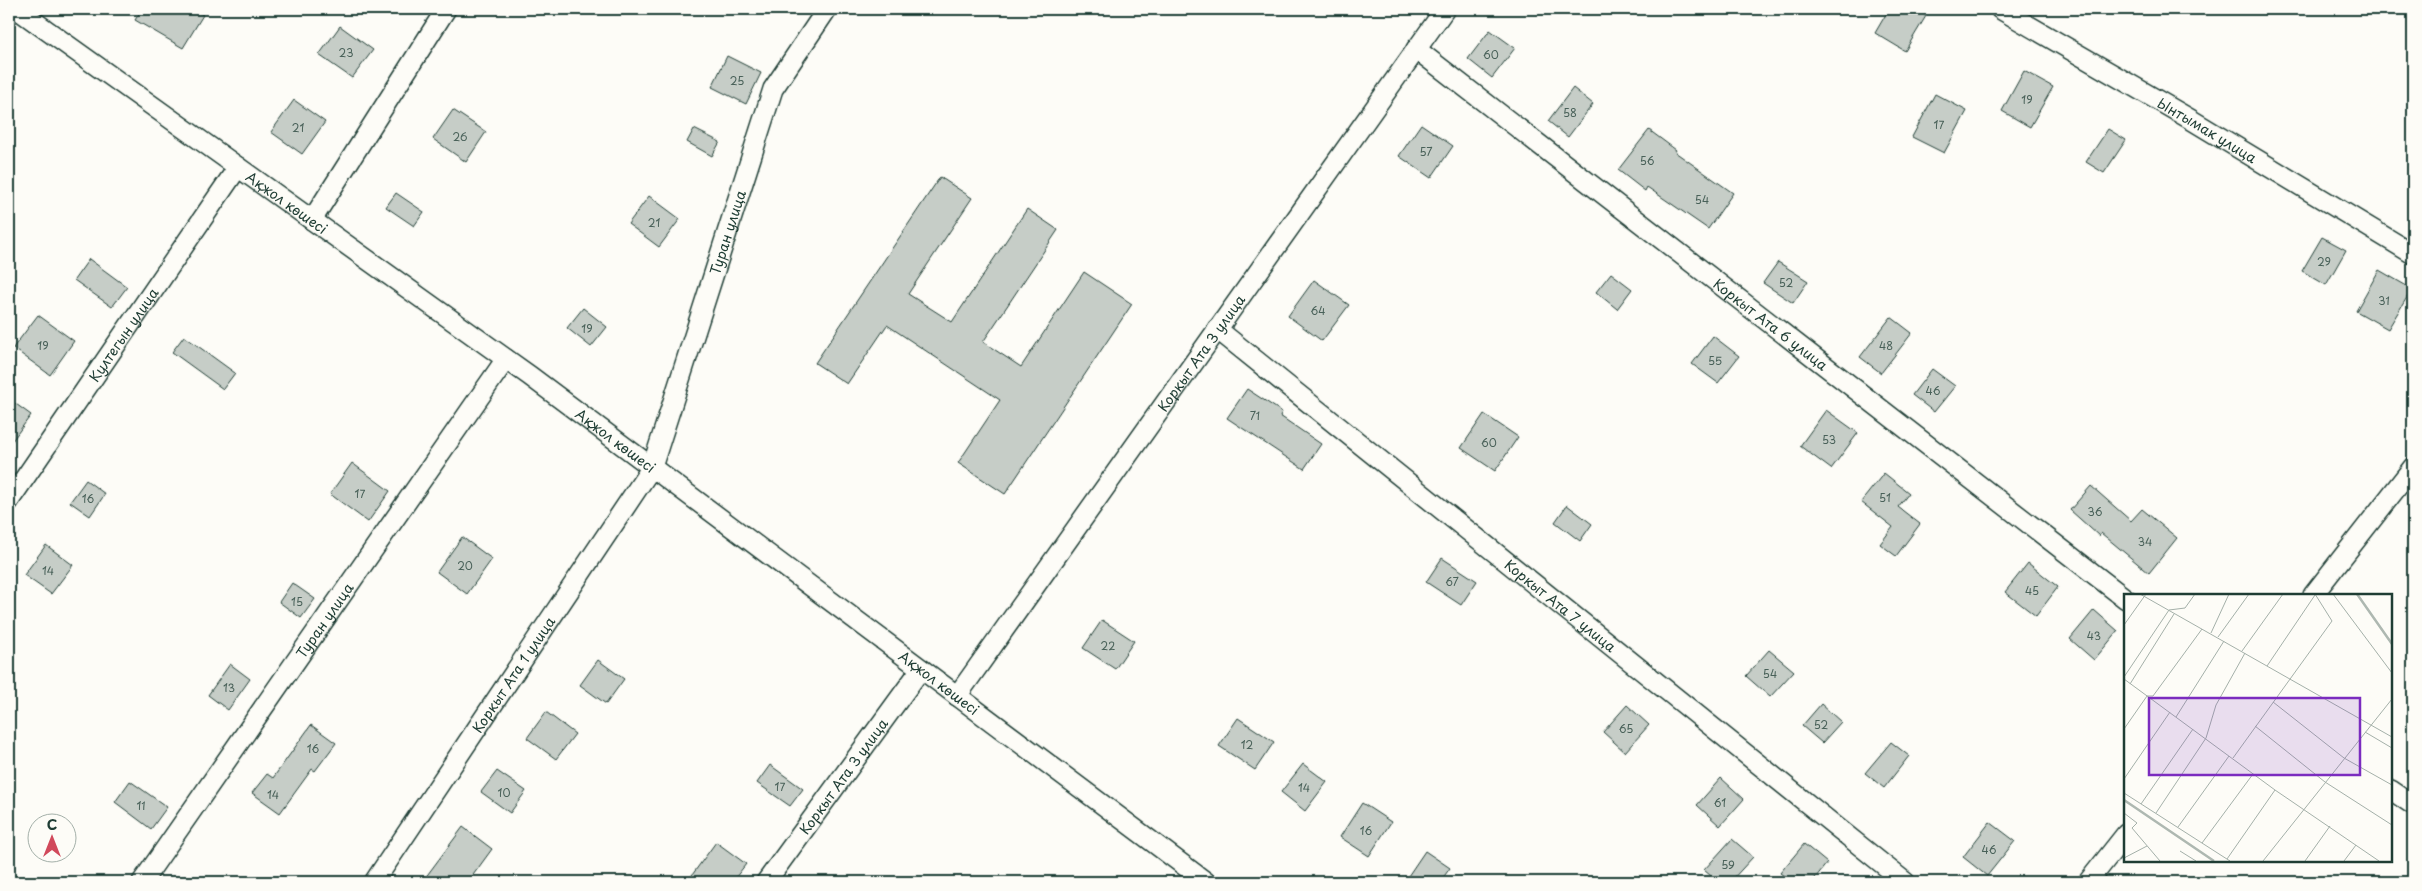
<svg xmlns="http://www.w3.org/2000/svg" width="2422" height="891" font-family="'Playpen Sans',sans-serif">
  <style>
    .building { fill: #c6cdc7; stroke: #1f3d34 }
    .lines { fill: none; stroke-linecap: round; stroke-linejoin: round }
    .minor-casing { stroke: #1f3d34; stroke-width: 22 }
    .minor { stroke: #fdfcf7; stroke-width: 19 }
    .labels { text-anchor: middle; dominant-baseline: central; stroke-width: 4.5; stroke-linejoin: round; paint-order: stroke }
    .number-label { font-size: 11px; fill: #496159 }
    .street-label { font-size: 14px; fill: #1f3d34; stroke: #fdfcf7 }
    .inset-river { fill: none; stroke: #aeb8b1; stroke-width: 2.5 }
    .inset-road { fill: none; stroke: #a4b0a9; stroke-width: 1 }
    .view { fill: #7b2cbf; fill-opacity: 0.15; stroke: #7b2cbf; stroke-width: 2.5 }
    .inset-edge { fill: none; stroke: #1f3d34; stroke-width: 2.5 }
  </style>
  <rect width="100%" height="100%" fill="#fdfcf7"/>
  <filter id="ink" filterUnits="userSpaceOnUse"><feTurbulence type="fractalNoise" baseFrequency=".02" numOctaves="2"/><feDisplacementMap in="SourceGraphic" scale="10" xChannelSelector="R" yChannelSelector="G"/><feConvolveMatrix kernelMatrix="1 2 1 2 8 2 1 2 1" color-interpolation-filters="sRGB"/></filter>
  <g filter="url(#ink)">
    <g class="building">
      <polygon points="142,9 193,9 203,15 183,48 135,20"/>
      <polygon points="1889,9 1913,9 1926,16 1905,51 1875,33"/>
      <polygon points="340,26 373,50 352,78 319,55"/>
      <polygon points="1490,30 1515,48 1492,78 1468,59"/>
      <polygon points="727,56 761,73 746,104 712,87"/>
      <polygon points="2024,71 2053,87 2030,127 2002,111"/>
      <polygon points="1573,88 1593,104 1568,137 1548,121"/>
      <polygon points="1935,94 1967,111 1944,153 1912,137"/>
      <polygon points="294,100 325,122 302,154 271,132"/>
      <polygon points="453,110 486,132 466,162 433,139"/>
      <polygon points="1421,124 1453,146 1431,178 1399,156"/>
      <polygon points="694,129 720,142 712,156 687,142"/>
      <polygon points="2108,129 2126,140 2104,173 2086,162"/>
      <polygon points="1649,130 1676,150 1675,152 1733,193 1708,229 1647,187 1645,191 1618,170"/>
      <polygon points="940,177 972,198 908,294 952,322 1027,209 1058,230 983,342 1021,367 1084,272 1132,304 1005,494 958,463 1000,400 887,325 847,384 815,363"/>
      <polygon points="396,193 424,212 414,226 386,207"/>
      <polygon points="649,196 680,219 659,247 628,224"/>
      <polygon points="2322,237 2346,250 2326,285 2302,271"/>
      <polygon points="89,259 127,287 112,307 74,280"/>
      <polygon points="1778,262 1808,281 1793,303 1763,283"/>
      <polygon points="2379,270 2412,289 2388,329 2356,311"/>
      <polygon points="1611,273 1632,289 1617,309 1596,292"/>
      <polygon points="1314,280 1349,305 1322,341 1288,316"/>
      <polygon points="583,308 607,327 591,347 567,328"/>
      <polygon points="38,315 74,341 50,375 13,348"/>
      <polygon points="1891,317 1912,333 1881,373 1860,357"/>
      <polygon points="184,336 235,373 223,389 172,352"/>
      <polygon points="1713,336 1739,356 1718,383 1692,364"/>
      <polygon points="1932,369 1955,386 1934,412 1912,395"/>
      <polygon points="1247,389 1282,412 1280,416 1321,444 1304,469 1227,418"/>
      <polygon points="9,399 31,415 9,445"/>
      <polygon points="1826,410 1858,433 1831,469 1800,446"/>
      <polygon points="1484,414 1518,437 1495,471 1461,448"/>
      <polygon points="352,463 390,491 368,522 330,494"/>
      <polygon points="1884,473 1909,493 1898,507 1920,524 1896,556 1880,544 1893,527 1861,502"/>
      <polygon points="86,480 105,494 90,516 70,502"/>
      <polygon points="2091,486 2131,521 2142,509 2177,538 2149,573 2101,533 2099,536 2070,510"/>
      <polygon points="1567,505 1592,524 1580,541 1555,522"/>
      <polygon points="462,537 492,559 467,594 437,572"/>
      <polygon points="46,545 73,565 51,594 24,575"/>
      <polygon points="1442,558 1477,581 1461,605 1426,582"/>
      <polygon points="2028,563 2058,587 2036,616 2005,592"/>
      <polygon points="292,583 315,599 301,618 279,602"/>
      <polygon points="2094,610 2118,631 2094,660 2070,639"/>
      <polygon points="1102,620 1134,641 1115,669 1083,648"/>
      <polygon points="1769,650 1794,671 1770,697 1746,676"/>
      <polygon points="598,660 624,679 606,704 580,685"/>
      <polygon points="230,664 250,679 228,710 208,695"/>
      <polygon points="1821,704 1841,722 1822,743 1802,726"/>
      <polygon points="1627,705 1649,725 1625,752 1603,732"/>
      <polygon points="546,712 575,734 556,759 527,738"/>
      <polygon points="1238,718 1274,742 1255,770 1219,746"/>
      <polygon points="311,725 336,743 315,771 312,769 280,813 252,793 267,774 273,778"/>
      <polygon points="1891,742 1909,756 1884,788 1865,773"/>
      <polygon points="1303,764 1327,782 1305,811 1281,792"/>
      <polygon points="770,765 803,789 790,806 757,783"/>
      <polygon points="497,771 526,791 510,813 481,792"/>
      <polygon points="1721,778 1744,799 1720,826 1697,805"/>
      <polygon points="130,781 167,807 151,829 115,802"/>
      <polygon points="1362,803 1391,822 1369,856 1340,837"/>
      <polygon points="1990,822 2015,841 1987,876 1963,857"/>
      <polygon points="463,827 492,849 468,882 422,882"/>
      <polygon points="1732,839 1753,857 1730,882 1718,882 1704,870"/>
      <polygon points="716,842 746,864 732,882 687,882"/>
      <polygon points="1804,844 1827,863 1812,882 1792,882 1780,873"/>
      <polygon points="1425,851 1450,868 1440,882 1404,882"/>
    </g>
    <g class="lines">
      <defs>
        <g id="minor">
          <path id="s1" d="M17 9 530 376 1206 882"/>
          <path id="s2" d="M2000 9 2190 119 2413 254"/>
          <path id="s3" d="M1416 49 2126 599"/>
          <polyline points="312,220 446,9"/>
          <path id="s4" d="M1217 329 1905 882"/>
          <path id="s5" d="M9 501 238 167"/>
          <polyline points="2313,595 2413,467"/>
          <path id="s6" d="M957 696 1445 9"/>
          <polyline points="2391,790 2413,805"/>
          <path id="s7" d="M142 882 506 359"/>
          <path id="s8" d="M374 882 652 467 773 89 827 9"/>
          <path id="s9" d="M766 882 921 669"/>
          <polyline points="2088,882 2126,834"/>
        </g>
      </defs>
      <use href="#minor" class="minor-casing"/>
      <use href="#minor" class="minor"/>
    </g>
  </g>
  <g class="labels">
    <g class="number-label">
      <text x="346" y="52">23</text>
      <text x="1491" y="54">60</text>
      <text x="737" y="80">25</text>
      <text x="2027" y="99">19</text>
      <text x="1570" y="112">58</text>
      <text x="1939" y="124">17</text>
      <text x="298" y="127">21</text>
      <text x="460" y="136">26</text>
      <text x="1426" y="151">57</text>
      <text x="1647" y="160">56</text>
      <text x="1702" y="199">54</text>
      <text x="654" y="222">21</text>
      <text x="2324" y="261">29</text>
      <text x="1786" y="282">52</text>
      <text x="2384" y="300">31</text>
      <text x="1318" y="310">64</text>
      <text x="587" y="328">19</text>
      <text x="43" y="345">19</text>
      <text x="1886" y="345">48</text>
      <text x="1715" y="360">55</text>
      <text x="1933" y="390">46</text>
      <text x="1255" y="415">71</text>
      <text x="1829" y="439">53</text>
      <text x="1489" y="442">60</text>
      <text x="360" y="493">17</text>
      <text x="1885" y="497">51</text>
      <text x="88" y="498">16</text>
      <text x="2095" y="511">36</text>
      <text x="2145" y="541">34</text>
      <text x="465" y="565">20</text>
      <text x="48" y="570">14</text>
      <text x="1452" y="581">67</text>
      <text x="2032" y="590">45</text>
      <text x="297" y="601">15</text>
      <text x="2094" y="635">43</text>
      <text x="1108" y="645">22</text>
      <text x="1770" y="673">54</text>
      <text x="229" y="687">13</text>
      <text x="1821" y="724">52</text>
      <text x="1626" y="728">65</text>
      <text x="1247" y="744">12</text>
      <text x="313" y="748">16</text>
      <text x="780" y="786">17</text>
      <text x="1304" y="787">14</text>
      <text x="504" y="792">10</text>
      <text x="273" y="794">14</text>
      <text x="1720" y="802">61</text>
      <text x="141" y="805">11</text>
      <text x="1366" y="830">16</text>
      <text x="1989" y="849">46</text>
      <text x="1728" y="864">59</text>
    </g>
    <g class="street-label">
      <text stroke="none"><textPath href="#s2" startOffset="240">Ынтымак улица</textPath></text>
      <text stroke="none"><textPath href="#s1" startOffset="332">Ақжол көшесі</textPath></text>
      <text stroke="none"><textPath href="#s8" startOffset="746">Туран улица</textPath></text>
      <text stroke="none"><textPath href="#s3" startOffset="449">Коркыт Ата 6 улица</textPath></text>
      <text stroke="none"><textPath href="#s5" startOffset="202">Култегын улица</textPath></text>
      <text stroke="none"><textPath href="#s6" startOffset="421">Коркыт Ата 3 улица</textPath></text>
      <text stroke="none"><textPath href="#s1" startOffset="738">Ақжол көшесі</textPath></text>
      <text stroke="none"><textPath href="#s4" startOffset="441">Коркыт Ата 7 улица</textPath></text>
      <text stroke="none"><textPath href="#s7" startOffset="319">Туран улица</textPath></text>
      <text stroke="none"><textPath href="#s8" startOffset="250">Коркыт Ата 1 улица</textPath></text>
      <text stroke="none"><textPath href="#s1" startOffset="1142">Ақжол көшесі</textPath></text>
      <text stroke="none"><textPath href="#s9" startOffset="131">Коркыт Ата 3 улица</textPath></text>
    </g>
  </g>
  <g transform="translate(2124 594)">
    <rect width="268" height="268" fill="#fdfcf7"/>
    <path class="inset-river" d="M233 0 268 50M0 206 90 267"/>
    <path class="inset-road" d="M16 0 268 143M209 0 268 79M0 31 22 0M87 39 105 0M94 43 125 0M118 57 159 0M143 72 191 1M0 83 45 16 61 14 71 0M0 85 151 196 255 267M6 90 50 20M149 108 220 164 268 191M52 123 100 47M131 132 201 188 268 231M0 135 23 102H29L78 35M241 138 268 154M109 164 208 27 191 0M0 185 46 118M0 199 106 267M17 210 69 135M0 219 13 229 8 234 36 267M32 219 82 144 92 111 121 59M54 233 105 162M78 249 129 180M56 257 72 267M0 264 23 252M103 265 151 196M139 267 268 105M181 267 206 232M220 267 232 251"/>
    <path class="view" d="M25 104H236V181H25Z"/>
    <rect width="268" height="268" class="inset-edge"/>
  </g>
  <rect width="2422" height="891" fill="none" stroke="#fdfcf7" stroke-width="30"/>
  <rect x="15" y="15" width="2392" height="861" fill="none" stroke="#1f3d34" stroke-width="2" filter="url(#ink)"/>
  <g transform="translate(52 838)"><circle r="24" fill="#fdfcf7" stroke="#a4b0a9"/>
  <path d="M0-4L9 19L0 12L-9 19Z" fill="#d1495b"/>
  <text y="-8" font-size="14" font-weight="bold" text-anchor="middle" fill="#1f3d34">С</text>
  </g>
</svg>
